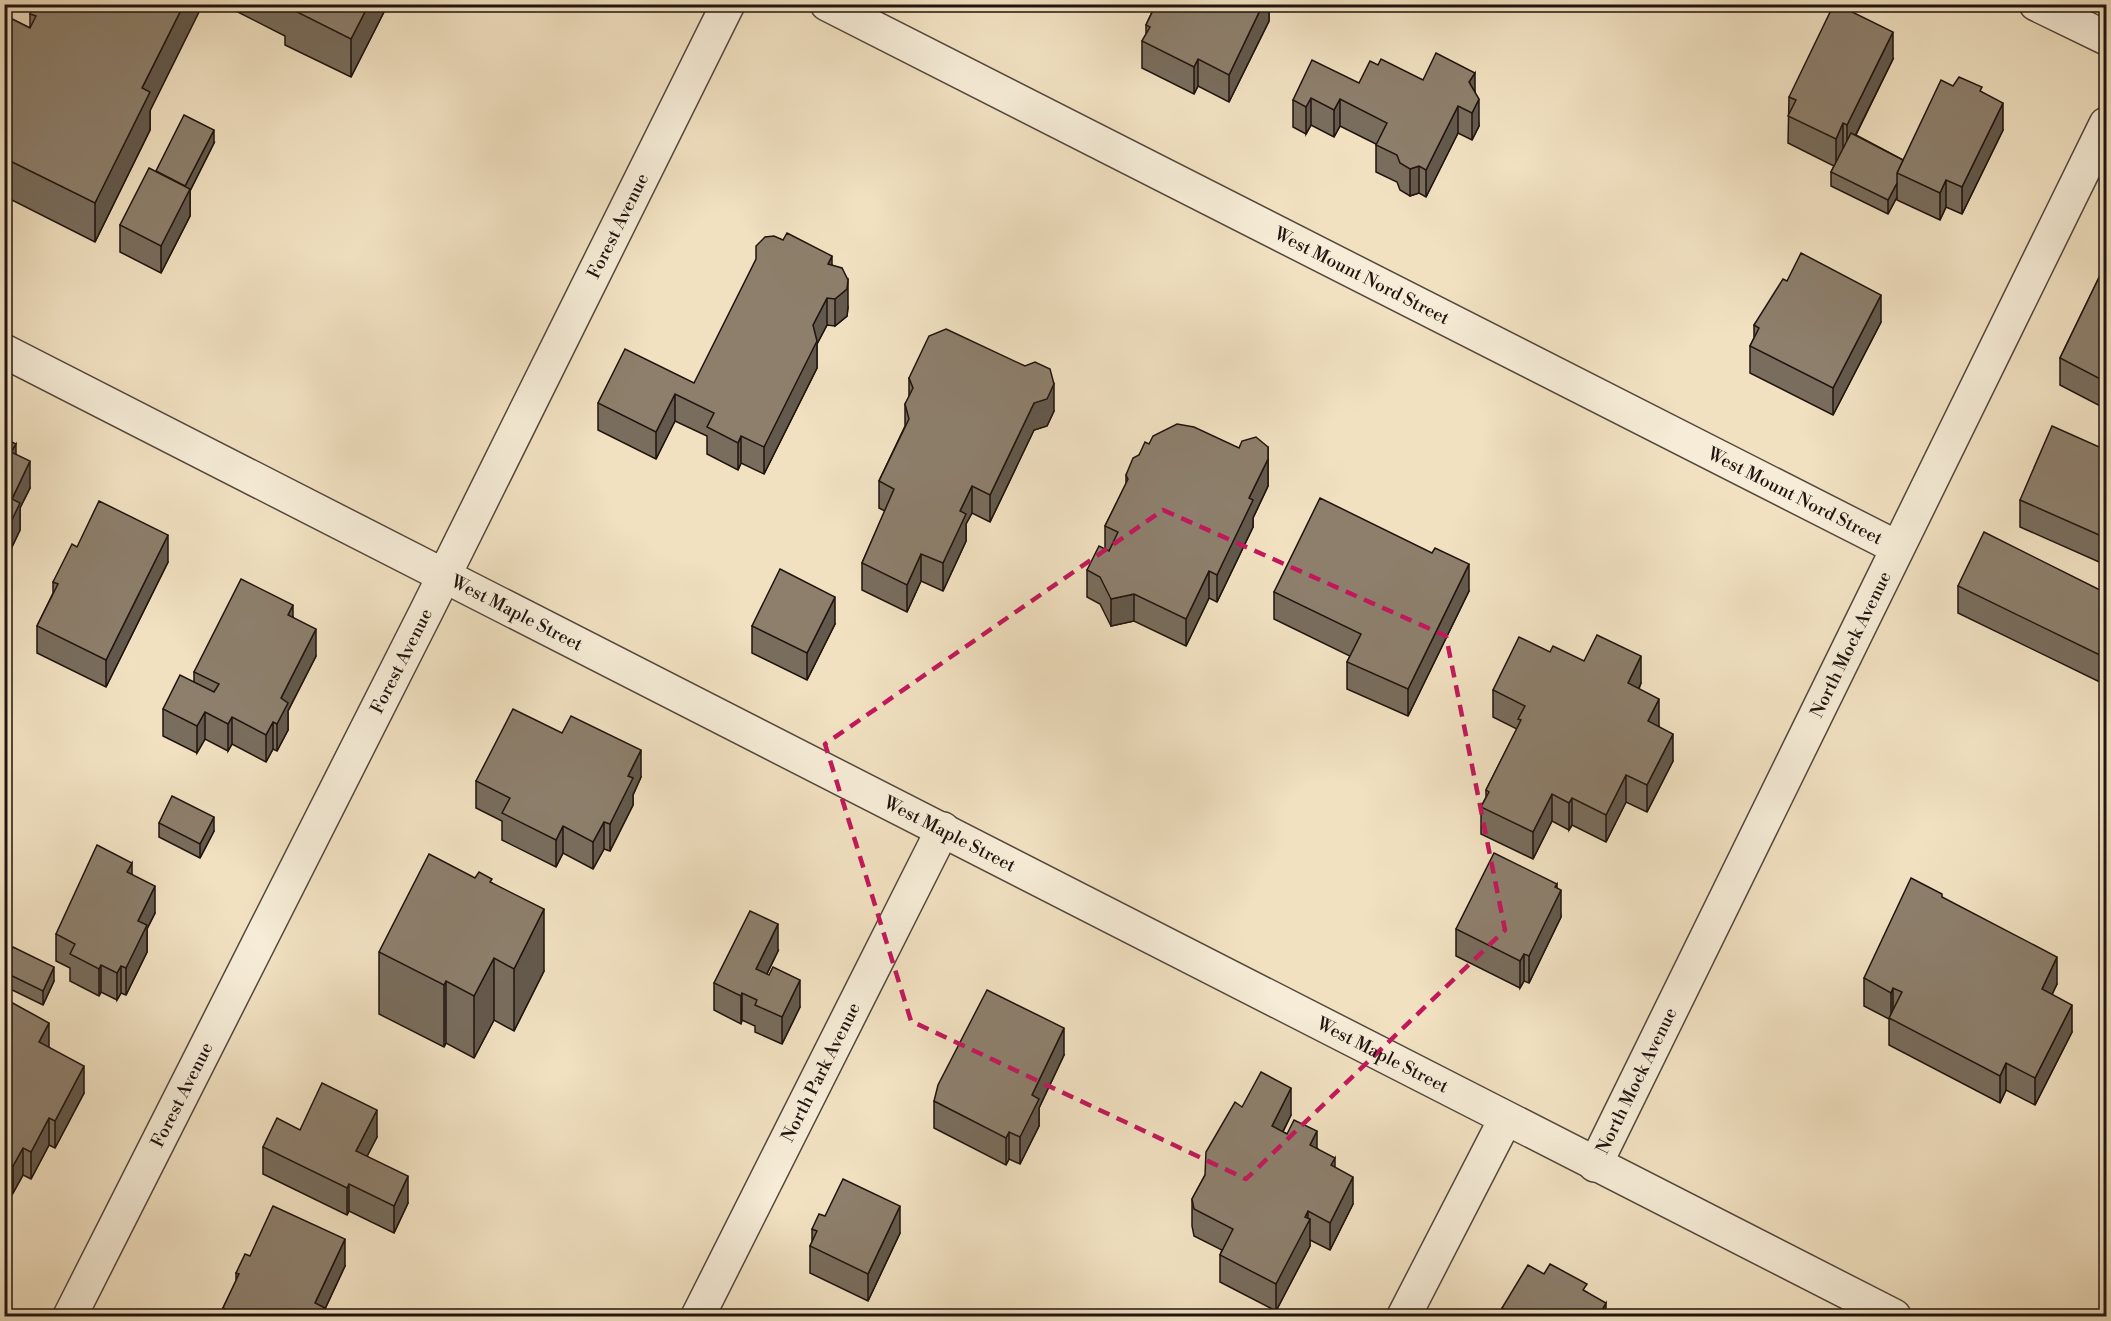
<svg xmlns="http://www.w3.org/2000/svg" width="2111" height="1321" font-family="'Libre Bodoni',serif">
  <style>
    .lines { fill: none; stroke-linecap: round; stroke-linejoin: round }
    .minor-casing { stroke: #54473c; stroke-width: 36 }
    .minor { stroke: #f6ecd7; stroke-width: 33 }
    .wall { fill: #796d5d; stroke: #20140f; stroke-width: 1.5 }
    .shaded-wall { fill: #63594c; stroke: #20140f; stroke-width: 1.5 }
    .building { fill: #8d7f6c; stroke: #20140f; stroke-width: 1.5 }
    .marked { fill: none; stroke: #c2185b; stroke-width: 4.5; stroke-dasharray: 12 8; stroke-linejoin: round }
    .labels { text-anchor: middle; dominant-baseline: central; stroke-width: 6; stroke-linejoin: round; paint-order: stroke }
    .street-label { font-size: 18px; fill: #20140f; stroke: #f6ecd7 }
  </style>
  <rect width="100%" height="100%" fill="#f1e1c1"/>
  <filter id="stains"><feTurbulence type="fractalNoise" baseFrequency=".00333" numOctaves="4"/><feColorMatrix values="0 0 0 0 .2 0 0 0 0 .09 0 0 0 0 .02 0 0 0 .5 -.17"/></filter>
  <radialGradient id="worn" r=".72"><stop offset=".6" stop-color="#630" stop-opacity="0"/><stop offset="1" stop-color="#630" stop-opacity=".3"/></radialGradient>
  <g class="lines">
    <defs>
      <g id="minor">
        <path id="s1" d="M827 4 1896 547"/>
        <polyline points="2036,4 2106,38"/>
        <path id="s2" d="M4 351 1894 1316"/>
        <path id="s3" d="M1595 1165 2106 124"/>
        <path id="s4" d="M70 1316 426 612 728 4"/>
        <path id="s5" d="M698 1316 943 829"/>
        <polyline points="1404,1316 1505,1120"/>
      </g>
    </defs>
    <use href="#minor" class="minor-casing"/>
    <use href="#minor" class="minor"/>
  </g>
  <g class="wall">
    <polygon points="35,4 150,111 150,130 95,242 4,196 4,15 30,28 30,14"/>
    <polygon points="222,4 388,4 351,77 285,45 285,36"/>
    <polygon points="1141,4 1269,4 1269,21 1229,102 1198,86 1194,94 1142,68 1142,41 1146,34 1146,25 1153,10"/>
    <polygon points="1893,59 1856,135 1903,160 1953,86 1982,92 2003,130 1962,214 1946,207 1940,220 1897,200 1897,197 1888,214 1831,186 1831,172 1834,166 1788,143 1789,97"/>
    <polygon points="1378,65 1423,80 1475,91 1479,126 1472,140 1458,133 1426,197 1419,193 1410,196 1400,190 1397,182 1376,172 1376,144 1340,126 1334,137 1311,125 1306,134 1293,127 1293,100 1359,83"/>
    <polygon points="214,143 190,191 190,216 161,273 120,252 120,225 156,171"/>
    <polygon points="2106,263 2106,409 2060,385 2060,358"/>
    <polygon points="832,265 848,307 847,316 835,326 827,325 817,344 817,368 764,474 741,463 738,470 707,454 707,436 675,421 656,459 598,430 598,403 694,383"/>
    <polygon points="1787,281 1881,322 1833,415 1750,373 1750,346 1754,338 1754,325"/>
    <polygon points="909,378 1054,411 1047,426 1034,430 990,522 972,513 966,524 966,541 943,591 921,581 907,612 862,590 862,563 885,511 879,508 879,481 905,426 905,404 909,397"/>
    <polygon points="4,438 16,454 30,488 20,508 20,530 10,551 4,548"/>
    <polygon points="1149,444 1239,448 1268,447 1268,486 1253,518 1253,527 1217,602 1209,598 1186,646 1134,621 1111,626 1100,604 1087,597 1087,570 1105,549 1105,526 1126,484 1126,475 1139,455"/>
    <polygon points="2106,450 2106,565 2020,527 2020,500"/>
    <polygon points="77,547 168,562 106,687 37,653 37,626 53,593 53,582"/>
    <polygon points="1958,586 2106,593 2106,685 1958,613"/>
    <polygon points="1469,591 1408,716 1347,689 1347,662 1350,656 1274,619 1274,592"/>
    <polygon points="293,617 316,656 288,711 288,730 277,751 273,749 266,762 232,744 228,751 205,739 197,753 163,736 163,709 194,682 194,672"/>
    <polygon points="835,624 807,680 752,653 752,626"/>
    <polygon points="1550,652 1584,661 1641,683 1639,689 1659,726 1673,761 1647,812 1626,802 1606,842 1572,825 1569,830 1552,821 1533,859 1481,834 1481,807 1486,797 1486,790 1517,729 1493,717 1493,690"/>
    <polygon points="641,777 633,795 633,805 610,851 604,849 593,869 563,853 556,867 502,840 502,821 476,808 476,781"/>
    <polygon points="159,823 214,831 200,858 159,837"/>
    <polygon points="132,874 155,913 147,929 147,952 126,995 121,993 117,1000 101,992 99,996 70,981 70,968 56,961 56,934"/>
    <polygon points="475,878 492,883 544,971 514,1031 494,1020 474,1058 446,1043 444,1047 379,1014 379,952"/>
    <polygon points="1557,888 1561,917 1529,983 1524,981 1520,988 1456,956 1456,929"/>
    <polygon points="1942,898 2057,984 2052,994 2072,1032 2035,1105 2006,1090 2000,1103 1889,1045 1889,1019 1864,1006 1864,978"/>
    <polygon points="778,951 767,974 800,1007 782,1044 755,1032 755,1026 742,1020 741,1024 714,1010 714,983"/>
    <polygon points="4,965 54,981 43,1005 4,986"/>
    <polygon points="4,1008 49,1047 84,1093 55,1148 49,1145 31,1179 23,1175 13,1193 4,1188"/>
    <polygon points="1064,1055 1039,1108 1039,1126 1020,1164 1009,1159 1006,1165 934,1128 934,1101"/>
    <polygon points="1242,1107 1291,1115 1283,1132 1317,1148 1335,1168 1353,1204 1330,1250 1310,1240 1310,1246 1276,1311 1220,1282 1220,1255 1222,1250 1194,1236 1192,1226 1192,1199"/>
    <polygon points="300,1130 377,1137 367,1156 408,1203 394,1233 349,1211 347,1215 263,1174 263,1147"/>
    <polygon points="825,1216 900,1233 868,1301 810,1273 810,1246 812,1242 812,1229"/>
    <polygon points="250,1256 345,1266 325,1309 325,1317 223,1317 223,1308 236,1281 236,1273"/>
    <polygon points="1544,1274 1587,1292 1606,1317 1502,1317 1502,1308"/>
  </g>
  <g class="shaded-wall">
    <polygon points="184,4 203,4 150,111 150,130 95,242 95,203 142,88"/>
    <polygon points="369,4 388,4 351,77 351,39"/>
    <polygon points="1263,4 1269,4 1269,21 1229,102 1229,75"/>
    <polygon points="1893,32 1893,59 1847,152 1847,125"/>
    <polygon points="1198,59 1198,86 1194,94 1194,67"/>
    <polygon points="1475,73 1475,100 1469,82"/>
    <polygon points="1311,98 1311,125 1306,134 1306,107"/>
    <polygon points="1340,99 1340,126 1334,137 1334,110"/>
    <polygon points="1479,99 1479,126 1472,140 1472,113"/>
    <polygon points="2003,103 2003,130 1962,214 1962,187"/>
    <polygon points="1458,106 1458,133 1426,197 1426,170"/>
    <polygon points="1843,123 1843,150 1836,166 1836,139"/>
    <polygon points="214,130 214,143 190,191 190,216 161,273 161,246 183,190"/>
    <polygon points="1419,166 1419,193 1410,196 1410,169"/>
    <polygon points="1946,180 1946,207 1940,220 1940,193"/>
    <polygon points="1897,183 1897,197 1888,214 1888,200"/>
    <polygon points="832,256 832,283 828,264"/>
    <polygon points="848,280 848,307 847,316 835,326 835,299"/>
    <polygon points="1881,295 1881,322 1833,415 1833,388"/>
    <polygon points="827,298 827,325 817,344 817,368 764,474 764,447 813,325"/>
    <polygon points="1054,384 1054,411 1047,426 1034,430 990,522 990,495 1034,403"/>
    <polygon points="675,394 675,421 656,459 656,432"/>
    <polygon points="741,436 741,463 738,470 738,443"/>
    <polygon points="16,444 16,471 11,452"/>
    <polygon points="1268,459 1268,486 1253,518 1253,527 1217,602 1217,575 1249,498"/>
    <polygon points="30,461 30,488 20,508 20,530 10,551 10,524 12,499"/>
    <polygon points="972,486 972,513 966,524 966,541 943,591 943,563 960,511"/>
    <polygon points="168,535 168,562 106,687 106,660"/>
    <polygon points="921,554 921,581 907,612 907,585"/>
    <polygon points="1469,564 1469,591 1408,716 1408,689"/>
    <polygon points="1209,571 1209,598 1186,646 1186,619"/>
    <polygon points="1134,594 1134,621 1111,626 1111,599"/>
    <polygon points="835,597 835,624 807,680 807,653"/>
    <polygon points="293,605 293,632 288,615"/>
    <polygon points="316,629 316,656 288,711 288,730 277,751 277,724 281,698"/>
    <polygon points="1641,656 1641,683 1628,710 1628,683"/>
    <polygon points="1659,699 1659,726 1648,748 1648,721"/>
    <polygon points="205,712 205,739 197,753 197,726"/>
    <polygon points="232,717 232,744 228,751 228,724"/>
    <polygon points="273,722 273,749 266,762 266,735"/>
    <polygon points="1673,734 1673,761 1647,812 1647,785"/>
    <polygon points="641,750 641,777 633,795 633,805 610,851 610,824 628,776"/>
    <polygon points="1626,775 1626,802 1606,842 1606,815"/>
    <polygon points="1552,794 1552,821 1533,859 1533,832"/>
    <polygon points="1572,798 1572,825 1569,830 1569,803"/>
    <polygon points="214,817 214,831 200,858 200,844"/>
    <polygon points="604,822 604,849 593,869 593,842"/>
    <polygon points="563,826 563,853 556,867 556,840"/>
    <polygon points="132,863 132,890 127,872"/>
    <polygon points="1557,884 1557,898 1561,890 1561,917 1529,983 1529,956 1555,887"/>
    <polygon points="155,886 155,913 147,929 147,952 126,995 126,968 138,921"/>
    <polygon points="544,909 544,971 514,1031 514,969"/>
    <polygon points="778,924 778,951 756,996 756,969"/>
    <polygon points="1524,954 1524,981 1520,988 1520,961"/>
    <polygon points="2057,957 2057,984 2042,1016 2042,989"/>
    <polygon points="494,958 494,1020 474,1058 474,996"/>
    <polygon points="101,965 101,992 99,996 99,969"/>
    <polygon points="121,966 121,993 117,1000 117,973"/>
    <polygon points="54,967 54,981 43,1005 43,991"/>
    <polygon points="800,980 800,1007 782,1044 782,1017"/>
    <polygon points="446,981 446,1043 444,1047 444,985"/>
    <polygon points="1893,988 1893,1015 1891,1020 1891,993"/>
    <polygon points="742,993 742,1020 741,1024 741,996"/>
    <polygon points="2072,1005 2072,1032 2035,1105 2035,1078"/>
    <polygon points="49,1023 49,1050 39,1042"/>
    <polygon points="1064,1028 1064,1055 1039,1108 1039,1126 1020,1164 1020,1137 1032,1095"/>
    <polygon points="2006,1063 2006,1090 2000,1103 2000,1076"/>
    <polygon points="84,1066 84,1093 55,1148 55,1121"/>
    <polygon points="1291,1088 1291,1115 1272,1153 1272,1126"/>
    <polygon points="377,1110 377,1137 356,1178 356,1151"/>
    <polygon points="49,1118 49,1145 31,1179 31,1152"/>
    <polygon points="1317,1131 1317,1158 1310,1145"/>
    <polygon points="1009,1132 1009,1159 1006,1165 1006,1138"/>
    <polygon points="23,1148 23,1175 13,1193 13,1166"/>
    <polygon points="1335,1158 1335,1185 1331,1165"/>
    <polygon points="408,1176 408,1203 394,1233 394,1206"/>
    <polygon points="1353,1177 1353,1204 1330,1250 1330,1223"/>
    <polygon points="349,1184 349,1211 347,1215 347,1188"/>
    <polygon points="900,1206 900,1233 868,1301 868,1274"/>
    <polygon points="1308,1211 1308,1223 1310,1219 1310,1246 1276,1311 1276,1284"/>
    <polygon points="345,1239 345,1266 325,1309 325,1317 322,1317 315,1303"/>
    <polygon points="1606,1303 1606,1317 1598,1317"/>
  </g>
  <g class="building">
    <polygon points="35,4 184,4 142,88 150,92 95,203 4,158 4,15 30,28 36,16 30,14"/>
    <polygon points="286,4 369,4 351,39 285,6"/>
    <polygon points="1156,4 1263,4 1229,75 1198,59 1194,67 1142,41 1150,27 1146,25"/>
    <polygon points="1834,4 1836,4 1893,32 1847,125 1843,123 1836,139 1788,116 1796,100 1789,97"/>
    <polygon points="1436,53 1475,73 1469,82 1479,99 1472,113 1458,106 1426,170 1419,166 1410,169 1400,163 1397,155 1376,145 1387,123 1340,99 1334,110 1311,98 1306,107 1293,100 1312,60 1359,83 1370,61 1378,65 1381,59 1423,80"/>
    <polygon points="1959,77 1982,87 1980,91 2003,103 1962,187 1946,180 1940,193 1897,173 1941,80 1953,86"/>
    <polygon points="184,115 214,130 185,186 156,171"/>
    <polygon points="1851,133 1903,160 1897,173 1897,183 1888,200 1831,172"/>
    <polygon points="149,168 190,189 161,246 120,225"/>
    <polygon points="787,233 832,256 828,264 842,268 848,280 847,289 835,299 827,298 813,325 817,341 764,447 741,436 738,443 707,427 714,413 675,394 656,432 598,403 625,349 694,383 756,259 756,246 765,237 774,236 783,240"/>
    <polygon points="1801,253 1881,295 1833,388 1750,346 1759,328 1754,325 1783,279 1787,281"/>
    <polygon points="2106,263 2106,382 2060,358"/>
    <polygon points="946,329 1025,366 1035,362 1050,369 1054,384 1047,399 1034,403 990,495 972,486 960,511 966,514 943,563 921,554 907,585 862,563 894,489 879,481 909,419 905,404 913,388 909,378 929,336"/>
    <polygon points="1177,424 1194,427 1239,448 1242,441 1256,437 1268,447 1268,459 1249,498 1253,500 1217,575 1209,571 1186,619 1134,594 1111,599 1100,577 1087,570 1099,546 1109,551 1118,532 1105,526 1128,479 1126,475 1133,458 1139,455 1145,442 1149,444 1153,436"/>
    <polygon points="2052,426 2106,450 2106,538 2020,500"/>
    <polygon points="4,438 16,444 11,452 30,461 12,499 20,503 10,524 4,521"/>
    <polygon points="1320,498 1432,553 1435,548 1469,564 1408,689 1347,662 1361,634 1274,592"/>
    <polygon points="99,501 168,535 106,660 37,626 58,584 53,582 72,544 77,547"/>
    <polygon points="1984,532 2106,593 2106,658 1958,586"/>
    <polygon points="780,569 835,597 807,653 752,626"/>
    <polygon points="241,579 293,605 288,615 316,629 281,698 288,703 277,724 273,722 266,735 232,717 228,724 205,712 197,726 163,709 180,675 214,692 219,684 194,672"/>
    <polygon points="1597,635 1641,656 1628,683 1659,699 1648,721 1673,734 1647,785 1626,775 1606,815 1572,798 1569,803 1552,794 1533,832 1481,807 1489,792 1486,790 1521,720 1518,719 1525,706 1493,690 1519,637 1550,652 1553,646 1584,661"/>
    <polygon points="513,709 562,733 571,716 641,750 628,776 633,778 610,824 604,822 593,842 563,826 556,840 502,813 510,798 476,781"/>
    <polygon points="172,796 214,817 200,844 159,823"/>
    <polygon points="97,845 132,863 127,872 155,886 138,921 147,925 126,968 121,966 117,973 101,965 99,969 70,954 75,944 56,934"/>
    <polygon points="1494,853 1557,884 1555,887 1561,890 1529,956 1524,954 1520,961 1456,929"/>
    <polygon points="429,854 475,878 479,872 492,879 490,882 544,909 514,969 494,958 474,996 446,981 444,985 379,952"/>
    <polygon points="1911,878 1942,894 1942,897 2057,957 2042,989 2072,1005 2035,1078 2006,1063 2000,1076 1889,1018 1902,992 1893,988 1891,993 1864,978"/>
    <polygon points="750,911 778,924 756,969 769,975 773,967 800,980 782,1017 755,1005 757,1000 742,993 741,996 714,983"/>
    <polygon points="13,947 54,967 43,991 4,972 4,965"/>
    <polygon points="987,990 1064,1028 1032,1095 1039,1099 1020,1137 1009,1132 1006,1138 934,1101 938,1085"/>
    <polygon points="9,1001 49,1023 39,1042 84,1066 55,1121 49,1118 31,1152 23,1148 13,1166 4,1161 4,1008"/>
    <polygon points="1261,1072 1291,1088 1272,1126 1287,1134 1294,1120 1317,1131 1310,1145 1335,1158 1331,1165 1353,1177 1330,1223 1308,1211 1305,1217 1310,1219 1276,1284 1220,1255 1233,1229 1194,1209 1192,1199 1205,1175 1206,1152 1235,1102 1242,1107"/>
    <polygon points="322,1083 377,1110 356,1151 408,1176 394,1206 349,1184 347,1188 263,1147 277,1118 300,1130"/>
    <polygon points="843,1179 900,1206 868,1274 810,1246 817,1231 812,1229 819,1214 825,1216"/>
    <polygon points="273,1206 345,1239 315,1303 325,1308 322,1317 242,1317 223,1308 239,1274 236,1273 245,1254 250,1256"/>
    <polygon points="1550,1264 1587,1284 1583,1290 1606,1303 1598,1317 1504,1317 1507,1311 1502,1308 1528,1265 1544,1274"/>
  </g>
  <path class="marked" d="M1163 510 1446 636 1505 930 1246 1179 911 1021 825 744Z"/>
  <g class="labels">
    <g class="street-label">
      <text stroke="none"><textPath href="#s4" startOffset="1220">Forest Avenue</textPath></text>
      <text stroke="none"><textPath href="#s1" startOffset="600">West Mount Nord Street</textPath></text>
      <text stroke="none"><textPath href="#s1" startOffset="1086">West Mount Nord Street</textPath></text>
      <text stroke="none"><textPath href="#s2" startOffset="576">West Maple Street</textPath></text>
      <text stroke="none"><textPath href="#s3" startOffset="580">North Mock Avenue</textPath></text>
      <text stroke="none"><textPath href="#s4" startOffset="734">Forest Avenue</textPath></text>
      <text stroke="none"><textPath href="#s2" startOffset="1062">West Maple Street</textPath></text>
      <text stroke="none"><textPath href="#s2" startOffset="1548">West Maple Street</textPath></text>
      <text stroke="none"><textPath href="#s5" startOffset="273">North Park Avenue</textPath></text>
      <text stroke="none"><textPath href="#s3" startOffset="94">North Mock Avenue</textPath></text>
      <text stroke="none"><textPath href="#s4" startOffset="248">Forest Avenue</textPath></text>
    </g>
  </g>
  <rect width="2111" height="1321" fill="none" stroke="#f1e1c1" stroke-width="24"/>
  <rect x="6" y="6" width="2099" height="1309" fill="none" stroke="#20140f" stroke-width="3"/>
  <rect x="12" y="12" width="2087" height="1297" fill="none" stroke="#20140f" stroke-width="1.5"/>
  <rect width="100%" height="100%" filter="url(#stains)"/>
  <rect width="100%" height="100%" fill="url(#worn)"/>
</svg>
